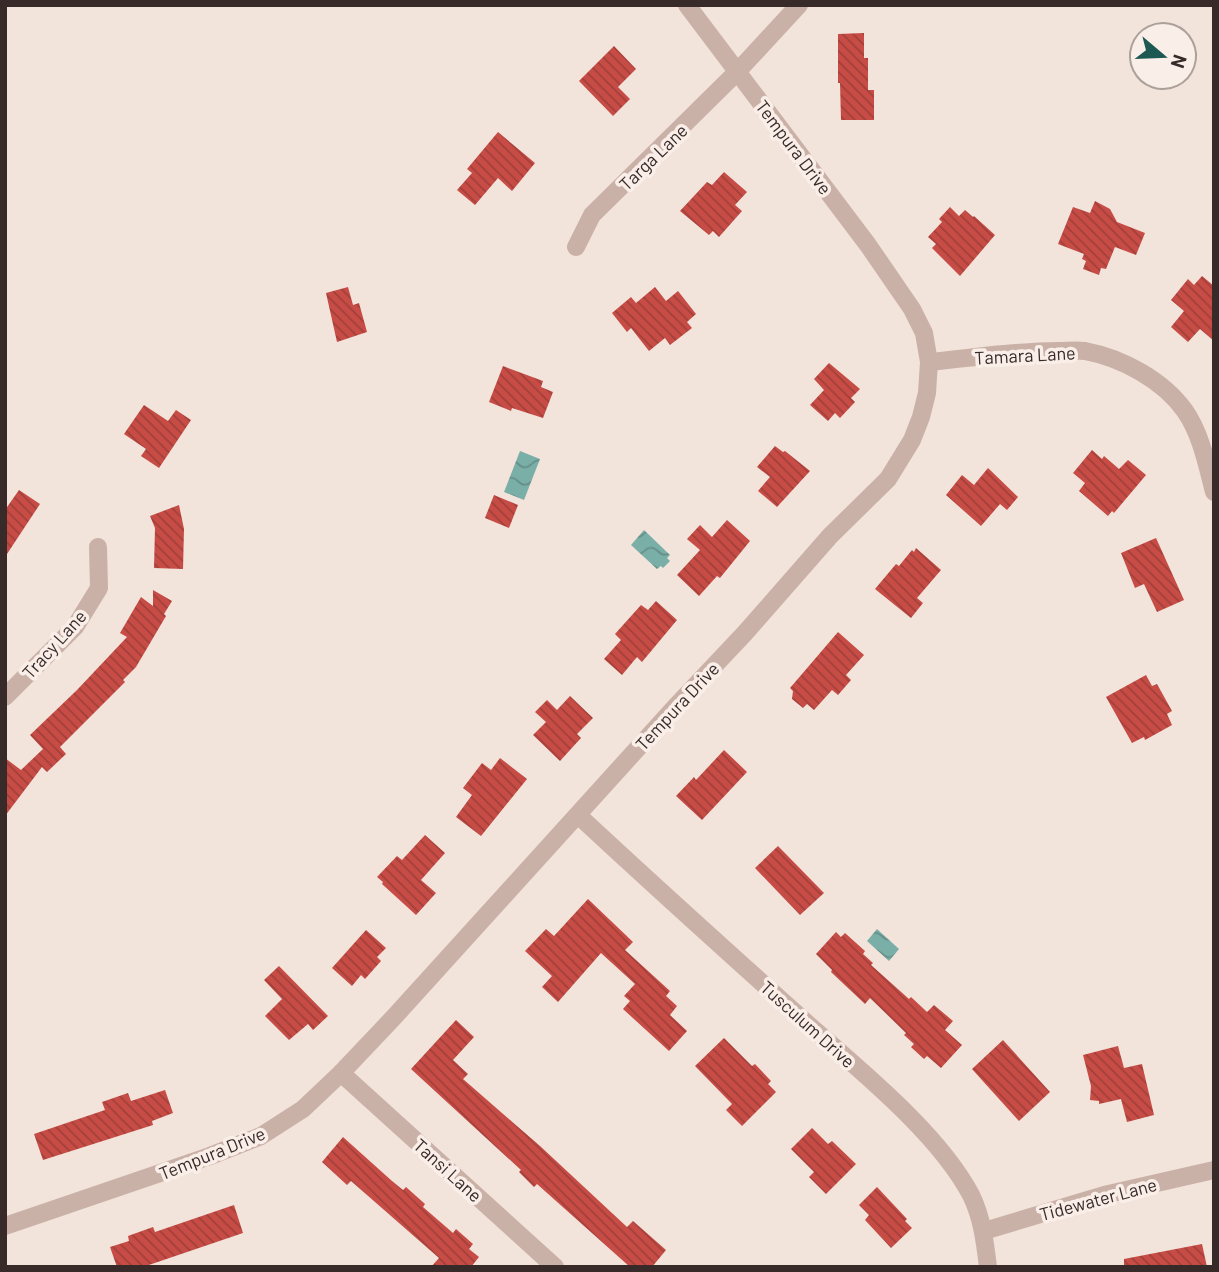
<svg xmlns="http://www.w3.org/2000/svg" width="1219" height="1272" font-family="Barlow,sans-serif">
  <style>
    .water { fill: url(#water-waves) }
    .building { fill: url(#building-back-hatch) }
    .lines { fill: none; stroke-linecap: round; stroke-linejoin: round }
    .street { stroke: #cab1a7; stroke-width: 18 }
    .labels { text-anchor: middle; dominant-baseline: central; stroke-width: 7; stroke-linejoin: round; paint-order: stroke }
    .street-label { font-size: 18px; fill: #372a28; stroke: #faeee8 }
  </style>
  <defs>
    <pattern id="water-waves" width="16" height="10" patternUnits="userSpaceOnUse" patternTransform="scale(1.75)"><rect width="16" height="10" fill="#7aafa8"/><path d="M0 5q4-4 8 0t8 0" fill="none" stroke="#658f89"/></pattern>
    <pattern id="building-back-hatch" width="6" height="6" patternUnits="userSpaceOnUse" patternTransform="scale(1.75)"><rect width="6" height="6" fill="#c74c45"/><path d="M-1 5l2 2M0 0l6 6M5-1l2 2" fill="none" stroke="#a23f3a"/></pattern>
  </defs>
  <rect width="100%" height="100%" fill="#f2e3db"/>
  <g class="water">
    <polygon points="520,451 540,459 524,500 504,492"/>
    <polygon points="644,530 670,555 667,558 670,561 663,568 661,566 657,569 631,545"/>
    <polygon points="877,929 899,949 889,961 867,941"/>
  </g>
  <g class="building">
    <polygon points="864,33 864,58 868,58 868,90 874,90 874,120 841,120 840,83 838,83 838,34"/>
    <polygon points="614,46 636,69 618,87 630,99 613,116 579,81"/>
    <polygon points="498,132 535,163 512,191 498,178 475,205 457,190 472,173 467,169"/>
    <polygon points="724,172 747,192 735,205 742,211 719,237 713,231 709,235 680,211 707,182 712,185"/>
    <polygon points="1095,201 1110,209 1117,222 1145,233 1136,255 1115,247 1106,269 1101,268 1099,275 1083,269 1086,261 1082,259 1084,254 1058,244 1073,207 1090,213"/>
    <polygon points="950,207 959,216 965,210 973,217 974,216 995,235 960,276 932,248 936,244 928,237 942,222 939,219"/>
    <polygon points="1202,276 1214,286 1214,341 1200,329 1188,342 1171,327 1184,311 1171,300 1188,279 1194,285"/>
    <polygon points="348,287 353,305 359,303 367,332 337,342 326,293"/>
    <polygon points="655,287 666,301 678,291 696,314 687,322 692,328 670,345 665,338 649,351 631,328 627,332 612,313 631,297 636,303"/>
    <polygon points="829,363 860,389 851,398 855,402 840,418 835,413 828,421 810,405 824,390 814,379"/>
    <polygon points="503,366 543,381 541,387 553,392 543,418 512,408 511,411 489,402"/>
    <polygon points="144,405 168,421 176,410 191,420 159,468 141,456 146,449 124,434"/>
    <polygon points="775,446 783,452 785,451 810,471 777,507 758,491 770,477 757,467"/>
    <polygon points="1092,450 1102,459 1104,456 1119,469 1128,460 1146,475 1114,513 1112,511 1108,516 1079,491 1085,483 1073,473"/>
    <polygon points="988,468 1018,497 1007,510 1000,504 981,526 946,495 962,475 974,485"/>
    <polygon points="19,490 40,504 5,557 5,510"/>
    <polygon points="494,495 518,505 509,528 485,518"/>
    <polygon points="179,505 184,529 183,569 154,568 155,528 150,516"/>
    <polygon points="727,520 750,541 720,578 717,576 699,596 677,575 700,550 687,539 700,525 712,537"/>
    <polygon points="1156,538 1184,600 1157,612 1144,584 1135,588 1121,553"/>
    <polygon points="916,548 941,570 917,598 923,603 911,618 875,589 896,564 899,566 912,550 914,552"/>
    <polygon points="153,590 172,601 164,614 166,616 136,667 123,680 125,682 60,747 66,754 47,772 42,767 5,816 5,758 21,770 43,749 30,735 77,690 127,637 120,633 141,597 153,606"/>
    <polygon points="656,601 677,620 642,662 637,657 622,675 604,659 621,640 615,634 641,605 648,610"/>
    <polygon points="838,632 864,655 846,675 851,680 838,695 832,690 814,710 807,704 803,708 792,699 793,691 790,688"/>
    <polygon points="1146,675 1152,686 1157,684 1172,711 1167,714 1172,725 1145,740 1144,737 1132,743 1106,697"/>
    <polygon points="570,696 593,718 577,734 581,738 560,761 533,735 546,722 535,712 547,700 557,710"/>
    <polygon points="724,750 747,772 702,820 676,796 694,777 696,780"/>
    <polygon points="500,758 527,779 481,836 456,817 472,795 463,788 482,763 491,770"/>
    <polygon points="425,835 445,853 421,880 436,893 416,915 382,884 383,882 377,877 397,856 402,860"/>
    <polygon points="778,846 824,893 800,915 755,868"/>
    <polygon points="588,899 633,942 625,950 670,991 666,996 677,1006 670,1015 687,1031 669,1051 623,1009 630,1001 624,996 635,984 601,953 558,1002 542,987 552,976 525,951 546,929 554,936"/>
    <polygon points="366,930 386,948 377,957 381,961 365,979 361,975 352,986 332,968"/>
    <polygon points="836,932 841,937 845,933 865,951 863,954 873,963 871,965 909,999 911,997 927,1012 934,1005 953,1021 945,1030 962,1045 941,1068 927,1056 924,1059 911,1047 914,1044 904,1035 906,1033 870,998 865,1004 831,972 832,970 816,954"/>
    <polygon points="279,966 328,1016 313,1030 308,1024 289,1040 265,1016 282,999 264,980"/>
    <polygon points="456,1020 474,1037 453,1060 468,1074 463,1079 540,1146 627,1227 633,1221 666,1250 652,1267 630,1267 537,1184 534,1187 519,1172 521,1170 411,1069"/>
    <polygon points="724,1038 752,1066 755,1064 771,1081 768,1084 776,1092 742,1126 726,1110 732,1104 695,1066"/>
    <polygon points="1003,1040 1050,1092 1019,1121 972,1069"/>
    <polygon points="1118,1046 1124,1068 1142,1064 1154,1115 1127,1122 1121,1099 1099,1104 1099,1101 1090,1100 1091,1086 1083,1055"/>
    <polygon points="165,1090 173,1113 152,1121 153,1125 43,1160 34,1134 105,1110 102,1102 128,1093 131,1101"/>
    <polygon points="812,1128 828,1144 832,1141 856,1164 826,1194 809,1177 814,1172 791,1149"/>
    <polygon points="343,1137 392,1181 403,1190 406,1187 425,1204 423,1207 453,1233 456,1229 473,1244 469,1249 479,1257 471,1267 431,1267 439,1258 351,1181 347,1185 322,1162"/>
    <polygon points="877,1187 907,1219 905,1221 912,1228 891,1248 865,1220 869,1215 859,1205"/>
    <polygon points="234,1205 243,1233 143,1267 117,1267 110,1247 129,1241 128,1236 153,1227 155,1232"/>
    <polygon points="1202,1244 1207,1267 1124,1267 1124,1259"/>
  </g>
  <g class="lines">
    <g class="street">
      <polyline points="576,247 592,215 737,72 799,5"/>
      <path d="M929 362C972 358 1015 351 1058 351 1067 351 1077 350 1085 351 1122 358 1163 380 1185 411 1201 434 1207 465 1214 492"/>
      <polyline points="5,697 75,627 99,588 98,547"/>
      <path d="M578 815C654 886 732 956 810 1026 862 1072 939 1134 971 1195 982 1217 985 1242 988 1267"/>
      <polyline points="341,1073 555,1267"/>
      <polyline points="5,1226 210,1156 261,1136 303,1109 341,1073 395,1016 676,706 745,633 830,536 888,479 912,440 921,417 927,393 929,362 924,333 912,309 868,245 687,5"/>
      <polyline points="984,1231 1104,1195 1214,1170"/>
    </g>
  </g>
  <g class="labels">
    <g class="street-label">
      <text transform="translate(794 147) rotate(53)">Tempura Drive</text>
      <text transform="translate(653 157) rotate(-44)">Targa Lane</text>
      <text transform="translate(1025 355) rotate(-3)">Tamara Lane</text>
      <text transform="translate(54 644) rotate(-48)">Tracy Lane</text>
      <text transform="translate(677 706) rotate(-47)">Tempura Drive</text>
      <text transform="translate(808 1024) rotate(42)">Tusculum Drive</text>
      <text transform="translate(212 1153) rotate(-22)">Tempura Drive</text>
      <text transform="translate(448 1170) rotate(42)">Tansi Lane</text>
      <text transform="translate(1098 1199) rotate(-15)">Tidewater Lane</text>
    </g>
  </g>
  <rect width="1219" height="1272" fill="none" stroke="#372a28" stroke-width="14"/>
  <g transform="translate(1163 56) rotate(109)"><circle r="33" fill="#faeee8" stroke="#aca09b" stroke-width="2"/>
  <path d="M0-5L12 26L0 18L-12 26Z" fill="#1d5852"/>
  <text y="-10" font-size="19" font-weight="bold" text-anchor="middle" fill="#372a28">N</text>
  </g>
</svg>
